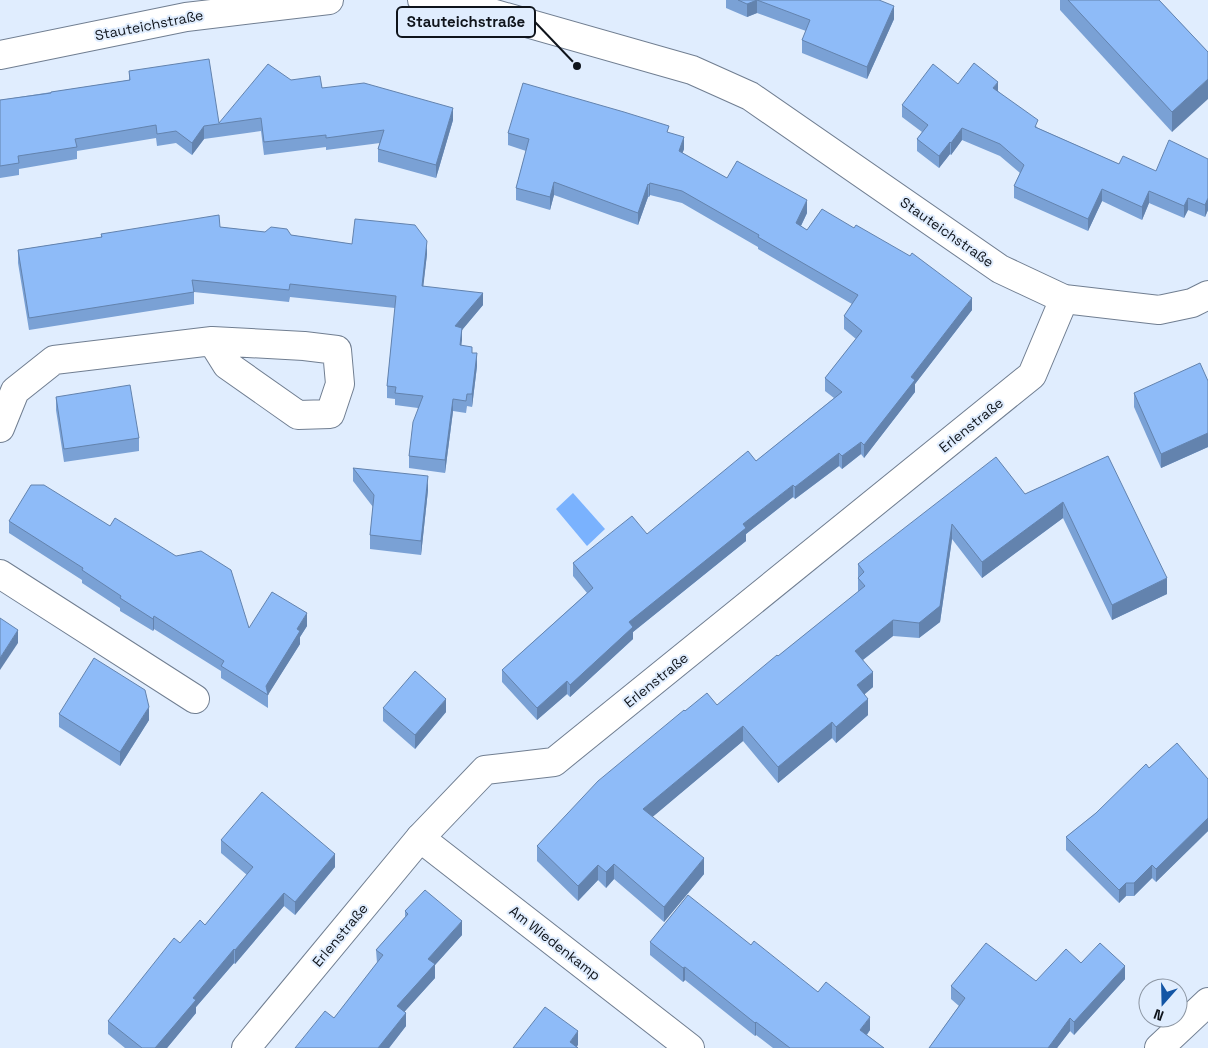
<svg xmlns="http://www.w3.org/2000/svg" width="1208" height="1048" font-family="'Space Grotesk',sans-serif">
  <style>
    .water { fill: #7ab2fe }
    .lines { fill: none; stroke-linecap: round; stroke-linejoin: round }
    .minor-casing { stroke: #707e91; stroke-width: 30 }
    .secondary-casing { stroke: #707e91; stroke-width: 30 }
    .minor { stroke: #fff; stroke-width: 28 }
    .secondary { stroke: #fff; stroke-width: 28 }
    .wall { fill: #7aa1d5 }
    .shaded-wall { fill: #6383ae }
    .building { fill: #8ebbf8; stroke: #6383ae }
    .labels { text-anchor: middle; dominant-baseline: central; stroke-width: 4; stroke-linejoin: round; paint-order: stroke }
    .street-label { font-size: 14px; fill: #0f141b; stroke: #e0edfe }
    .leader { fill: none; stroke: #0f141b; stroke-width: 2 }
    .callout-dot { fill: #0f141b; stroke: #e0edfe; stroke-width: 2 }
    .callout { fill: #e0edfe; stroke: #0f141b; stroke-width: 2 }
    .callout-label { font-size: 15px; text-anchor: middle; font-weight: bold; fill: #0f141b }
  </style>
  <rect width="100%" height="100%" fill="#e0edfe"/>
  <polygon class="water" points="573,493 605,529 587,546 556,509"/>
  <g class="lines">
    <defs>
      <g id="minor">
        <polyline points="422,0 474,8 692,70 750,96 1000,269 1064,299 1159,310 1192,303 1208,295"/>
        <polyline points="0,55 186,17 329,0"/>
        <polyline points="0,428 15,391 54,360 212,341 304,346 337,350 340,384 330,414 298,415 227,365 212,341"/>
        <polyline points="0,574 195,699"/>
        <polyline points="420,838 690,1048"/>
        <polyline points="246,1048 420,838 485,770 554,762 1032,375 1064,299"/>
      </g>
      <polyline id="secondary" points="1159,1048 1208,1002"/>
    </defs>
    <use href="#minor" class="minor-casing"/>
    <use href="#secondary" class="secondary-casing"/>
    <use href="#minor" class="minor"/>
    <use href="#secondary" class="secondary"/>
  </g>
  <g class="wall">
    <polygon points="726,0 879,0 894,19 867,79 802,53 802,40 806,31 757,13 747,17 726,8"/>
    <polygon points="1060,0 1159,0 1208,52 1172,132 1060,10"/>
    <polygon points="129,71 219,123 291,80 453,120 436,178 378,162 378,149 380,143 326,150 326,147 264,155 261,131 204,139 192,155 176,143 157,146 156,138 77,151 77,159 19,169 19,175 0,178 0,100 129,80"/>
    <polygon points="958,84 998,91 1038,128 1119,164 1156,171 1208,159 1208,210 1205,217 1188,210 1184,218 1149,203 1142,220 1102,201 1088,231 1014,198 1014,186 1020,173 1000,156 962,140 951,155 950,154 939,168 917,151 917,139 922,132 902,117 902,105"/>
    <polygon points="508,133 669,133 684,149 682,153 727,178 807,213 801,226 807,230 972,310 915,384 915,392 864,458 861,454 842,469 839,466 795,499 793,497 746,534 746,541 633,632 633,639 570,697 567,694 537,720 502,682 502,670 587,593 573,576 573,563 647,534 756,461 834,398 825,391 825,378 856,339 844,329 844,316 852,304 758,249 758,247 682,203 650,195 649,197 648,197 638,225 554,195 550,210 516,200 516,188 526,151 508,145"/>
    <polygon points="220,227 291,235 352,244 427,254 423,286 483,305 462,330 461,345 472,353 477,366 472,407 467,406 466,413 453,411 445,473 409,468 409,456 418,408 395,405 395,399 387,398 387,386 395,308 290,297 289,302 194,292 194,304 29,330 18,263 18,250 101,237 101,234"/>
    <polygon points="1208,381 1208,447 1161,468 1134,407 1134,393"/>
    <polygon points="56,397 139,438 139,451 64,462 56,410"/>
    <polygon points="1108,456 1167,594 1112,620 1063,518 982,578 952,539 940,622 919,638 893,636 863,660 873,687 864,694 868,715 836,743 832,738 778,783 743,741 652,817 704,874 664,922 614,879 606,888 598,880 578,901 537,861 537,846 685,711 717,705 858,592 858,564 1025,494"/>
    <polygon points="353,468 428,490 421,555 370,549 370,535 373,507 353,481"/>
    <polygon points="9,521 249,628 307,626 300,637 300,644 268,694 268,708 221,678 221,671 154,629 153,631 120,611 120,608 82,583 82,580 9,533"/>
    <polygon points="383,708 446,712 415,749 383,721"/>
    <polygon points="59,714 149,720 120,766 59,727"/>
    <polygon points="1149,768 1208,779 1208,831 1156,882 1152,878 1134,896 1126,896 1119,903 1066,850 1066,837 1096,813"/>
    <polygon points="221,840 335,867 295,915 284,906 235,964 234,963 196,1007 196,1013 167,1048 125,1048 108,1034 108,1021 180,943 205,925 247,875 221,853"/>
    <polygon points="405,911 462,935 435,965 435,978 404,1012 406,1026 389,1048 295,1048 334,1018 377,963 376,950 405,917"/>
    <polygon points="650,942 751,945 870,1030 867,1035 884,1048 773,1048 756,1035 755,1036 685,980 683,982 650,955"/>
    <polygon points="1081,963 1125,979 1074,1035 1070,1031 1057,1048 929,1048 959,1006 951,999 951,986 1036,981"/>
  </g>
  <g class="shaded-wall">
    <polygon points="757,0 757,13 747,17 747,4"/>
    <polygon points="894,6 894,19 867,79 867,67"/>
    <polygon points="1208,79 1208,99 1172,132 1172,112"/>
    <polygon points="998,82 998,94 993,88"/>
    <polygon points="453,108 453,120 436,178 436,165"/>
    <polygon points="204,126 204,139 192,155 192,143"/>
    <polygon points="962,128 962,140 951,155 951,143"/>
    <polygon points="684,137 684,149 679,163 679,151"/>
    <polygon points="950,142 950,154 939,168 939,156"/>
    <polygon points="554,182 554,195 550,210 550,197"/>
    <polygon points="650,183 650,195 649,197 649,185"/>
    <polygon points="648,184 648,197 638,225 638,213"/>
    <polygon points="1102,189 1102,201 1088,231 1088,219"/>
    <polygon points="1149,191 1149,203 1142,220 1142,207"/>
    <polygon points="1188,198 1188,210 1184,218 1184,206"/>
    <polygon points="1208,198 1208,210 1205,217 1205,205"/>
    <polygon points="807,200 807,213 796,236 796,223"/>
    <polygon points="427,241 427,254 422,298 422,286"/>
    <polygon points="483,293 483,305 462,330 462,340 460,358 455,326"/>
    <polygon points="972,298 972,310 915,384 915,392 864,458 864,445 911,377"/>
    <polygon points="477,353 477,366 472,407 472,394"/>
    <polygon points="453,399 453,411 445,473 445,460"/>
    <polygon points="1208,433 1208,447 1161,468 1161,454"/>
    <polygon points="861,442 861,454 842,469 842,456"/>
    <polygon points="839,453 839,466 795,499 795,487"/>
    <polygon points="428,476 428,490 421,555 421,541"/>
    <polygon points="793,485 793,497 746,534 746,541 633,632 633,639 570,697 570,685 629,622 743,524"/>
    <polygon points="1063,502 1063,518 982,578 982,562"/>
    <polygon points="952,524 952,539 940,622 919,638 919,623"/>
    <polygon points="1167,578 1167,594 1112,620 1112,605"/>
    <polygon points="307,613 307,626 300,637 300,644 268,695 266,686 297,629"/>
    <polygon points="154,616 154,629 153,631 153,619"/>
    <polygon points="893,620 893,636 855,666 855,651"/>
    <polygon points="18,630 18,643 0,670 0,658"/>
    <polygon points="873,672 873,687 857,701 857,685"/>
    <polygon points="567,681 567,694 537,720 537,708"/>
    <polygon points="446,699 446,712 415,749 415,735"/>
    <polygon points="868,699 868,715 836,743 836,727"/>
    <polygon points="149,707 149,720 120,766 120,752"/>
    <polygon points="832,722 832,738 778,783 778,767"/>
    <polygon points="743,726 743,741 643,825 643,809"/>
    <polygon points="1208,818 1208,831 1156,882 1156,869"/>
    <polygon points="335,854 335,867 295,915 295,902"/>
    <polygon points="704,858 704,874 664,922 664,907"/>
    <polygon points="614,864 614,879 606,888 606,872"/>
    <polygon points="598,865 598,880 578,901 578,886"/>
    <polygon points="1152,865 1152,878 1134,896 1134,883"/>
    <polygon points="1126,883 1126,896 1119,903 1119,890"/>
    <polygon points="284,893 284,906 235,964 235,950"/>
    <polygon points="462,921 462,935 435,965 435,978 397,1020 397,1006 428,959"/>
    <polygon points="234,949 234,963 196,1007 196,1013 167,1048 155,1048 193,998"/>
    <polygon points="1125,966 1125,979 1074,1035 1074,1022"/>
    <polygon points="685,967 685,980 683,982 683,968"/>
    <polygon points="406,1013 406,1026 389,1048 378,1048"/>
    <polygon points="870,1017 870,1030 860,1043 860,1030"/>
    <polygon points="1070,1018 1070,1031 1057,1048 1048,1048"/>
    <polygon points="756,1022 756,1035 755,1036 755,1023"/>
    <polygon points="578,1031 578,1045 576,1048 570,1042"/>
  </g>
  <g class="building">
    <polygon points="738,0 879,0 894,6 867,67 802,40 810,20 757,0 747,4"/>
    <polygon points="1068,0 1159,0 1208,52 1208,79 1172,112"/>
    <polygon points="209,59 219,123 268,64 291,80 320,76 322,88 364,83 453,108 436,165 378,149 384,130 326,138 326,135 264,142 261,118 204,126 192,143 176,131 157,134 156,125 75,139 77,147 18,156 19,163 0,166 0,100 51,93 51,92 130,80 129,71"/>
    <polygon points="974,63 998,82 993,88 1038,120 1035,127 1119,164 1123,156 1156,171 1169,140 1208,159 1208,198 1205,205 1188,198 1184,206 1149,191 1142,207 1102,189 1088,219 1014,186 1024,165 1000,144 962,128 951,143 950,142 939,156 917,139 928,125 902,105 933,64 958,84"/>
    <polygon points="523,83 624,112 669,126 667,132 684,137 679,151 727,178 737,161 807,200 796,223 807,230 822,209 854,228 856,225 910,256 912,253 972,298 911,377 915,380 864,445 861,442 842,456 839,453 795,487 793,485 743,524 746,528 629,622 633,627 570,685 567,681 537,708 502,670 593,588 573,563 632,516 647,534 748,451 756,461 842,392 825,378 862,331 844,316 858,295 758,237 759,235 682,191 650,183 649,185 648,184 638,213 554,182 550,197 516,188 529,139 508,133"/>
    <polygon points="219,215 220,227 265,232 271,227 287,229 291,235 352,244 355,219 415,225 427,241 422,286 483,293 455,326 462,328 460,345 472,347 472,353 477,353 472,394 467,394 466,401 453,399 445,460 409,456 413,422 423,396 395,393 396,387 387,386 396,296 290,284 289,290 192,280 194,292 29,318 18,250 102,237 101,234"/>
    <polygon points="1200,363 1208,381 1208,433 1161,454 1134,393"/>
    <polygon points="130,385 139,438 64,449 56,397"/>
    <polygon points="1108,456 1167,578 1112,605 1063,502 982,562 952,524 940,606 919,623 893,620 855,651 873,672 857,685 868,699 836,727 832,722 778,767 743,726 643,809 704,858 664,907 614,864 606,872 598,865 578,886 537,846 598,781 684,710 685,711 707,693 717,705 777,655 778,656 865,586 858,578 864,572 858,564 996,457 1025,494"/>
    <polygon points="353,468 428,476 421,541 370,535 374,495"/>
    <polygon points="31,485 44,485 110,526 115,518 176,556 201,551 231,570 249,628 272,592 307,613 297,629 300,631 266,686 268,695 221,666 224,661 154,616 153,619 120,598 121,596 82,570 83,568 9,521"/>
    <polygon points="0,618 18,630 0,658"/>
    <polygon points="94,658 145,690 149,707 120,752 59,714"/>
    <polygon points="415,671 446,699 415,735 383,708"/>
    <polygon points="1177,743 1208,779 1208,818 1156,869 1152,865 1134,883 1126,883 1119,890 1066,837 1096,813 1146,764 1149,768"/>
    <polygon points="262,792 335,854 295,902 284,893 235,950 234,949 193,998 196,1000 155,1048 142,1048 108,1021 174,938 180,943 200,920 205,925 253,867 221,840"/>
    <polygon points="425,890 462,921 428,959 435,964 397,1006 406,1013 378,1048 295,1048 325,1011 334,1018 383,955 376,950 408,914 405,911"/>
    <polygon points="688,895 751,945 754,941 818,992 826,982 870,1017 860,1030 884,1048 790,1048 756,1022 755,1023 685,967 683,968 650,942"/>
    <polygon points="986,943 1036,981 1066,949 1081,963 1100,943 1125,966 1074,1022 1070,1018 1048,1048 929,1048 965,998 951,986"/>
    <polygon points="545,1007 578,1031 570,1042 578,1048 513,1048"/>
  </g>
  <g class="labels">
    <g class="street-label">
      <text transform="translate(149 25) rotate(-11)">Stauteichstraße</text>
      <text transform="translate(947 232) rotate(35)">Stauteichstraße</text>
      <text transform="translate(971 425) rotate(-39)">Erlenstraße</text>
      <text transform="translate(656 680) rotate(-39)">Erlenstraße</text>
      <text transform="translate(340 935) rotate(-50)">Erlenstraße</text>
      <text transform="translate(555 943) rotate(38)">Am Wiedenkamp</text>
    </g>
  </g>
  <path class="leader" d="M577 66L535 22"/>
  <circle class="callout-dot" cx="577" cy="66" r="5"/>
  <rect class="callout" x="397" y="7" width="138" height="30" rx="5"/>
  <g class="callout-label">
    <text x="466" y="27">Stauteichstraße</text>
  </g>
  <g transform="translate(1163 1003) rotate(200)"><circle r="24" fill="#e0edfe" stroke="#8c96a3"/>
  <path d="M0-4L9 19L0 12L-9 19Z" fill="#1255a5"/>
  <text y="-8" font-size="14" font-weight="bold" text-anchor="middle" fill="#0f141b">N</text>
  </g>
</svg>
